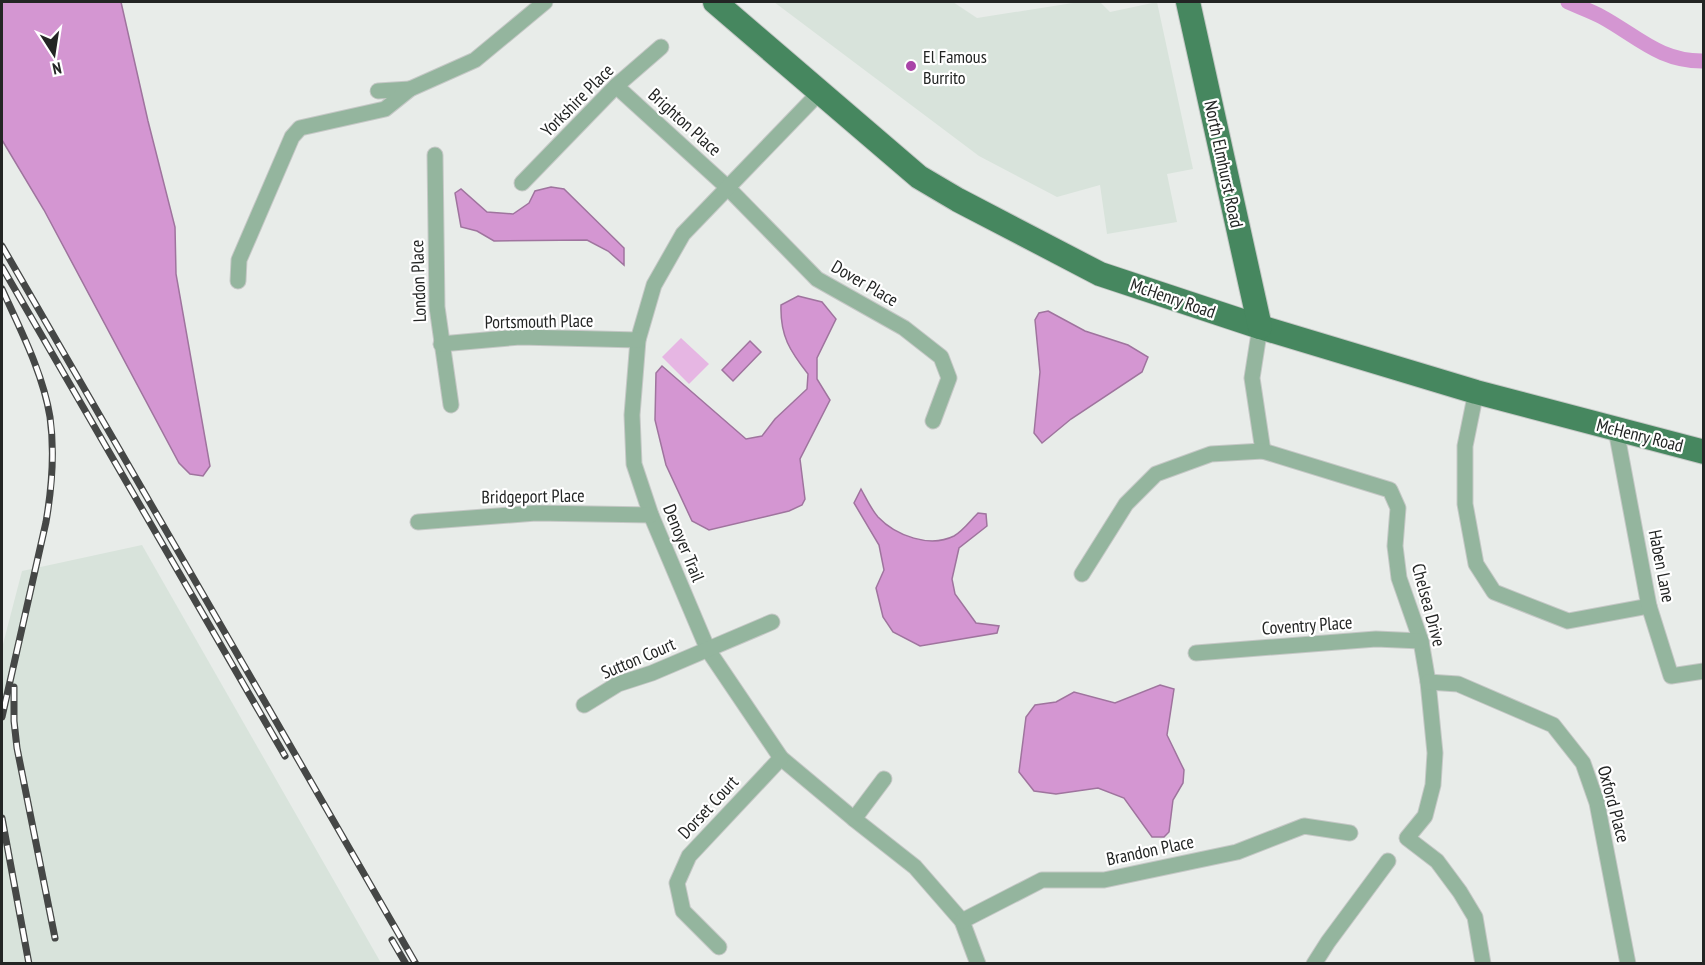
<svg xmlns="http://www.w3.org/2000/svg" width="1705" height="965" font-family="'PT Sans Narrow',sans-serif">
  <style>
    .built { fill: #d8e3db }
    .green { fill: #e6b6e3 }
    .water { fill: #d496d2; stroke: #9f749e; stroke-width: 1.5 }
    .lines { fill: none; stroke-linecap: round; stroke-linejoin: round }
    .canal { stroke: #d496d2; stroke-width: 15 }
    .minor-casing { stroke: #c5c8c6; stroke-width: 17 }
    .primary-casing { stroke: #c5c8c6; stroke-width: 26 }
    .minor { stroke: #94b59e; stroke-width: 15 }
    .primary { stroke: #46875f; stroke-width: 24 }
    .rail-casing { stroke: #454746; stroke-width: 7 }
    .rail { stroke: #fff; stroke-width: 4.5; stroke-dasharray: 14; stroke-linecap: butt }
    .poi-dot { fill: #a944a8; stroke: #fff; stroke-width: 2 }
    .labels { text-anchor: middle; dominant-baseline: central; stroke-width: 4.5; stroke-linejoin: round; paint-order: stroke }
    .poi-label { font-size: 18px; fill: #232524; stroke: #fff; text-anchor: start }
    .street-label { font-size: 18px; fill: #232524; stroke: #fff }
  </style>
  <rect width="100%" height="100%" fill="#e8ece9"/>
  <g class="built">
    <polygon points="774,2 953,2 977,18 1079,2 1100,2 1110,12 1157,2 1193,169 1167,174 1177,222 1107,234 1100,185 1057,197 979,156"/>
    <polygon points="142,545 381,963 2,963 2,648 22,571"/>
  </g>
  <polygon class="green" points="681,338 709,364 689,384 662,357"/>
  <g class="water">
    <polygon points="2,2 121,2 148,121 175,227 176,274 210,466 203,476 190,474 179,463 44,210 2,140"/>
    <polygon points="551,187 564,189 624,248 624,265 608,251 587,240 494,241 477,231 461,227 455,193 461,189 487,212 513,214 529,203 535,191"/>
    <path d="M798 296 822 302 836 319 817 358V379L830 400 800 459 805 499 802 505 789 511 709 530 692 521 666 465 655 420 656 373 662 366 746 439 762 436 775 419 807 389 808 374C790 351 780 336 781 305Z"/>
    <polygon points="1048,311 1085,331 1128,345 1148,357 1142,372 1071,419 1042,443 1034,433 1040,372 1035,320 1039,313"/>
    <polygon points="750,341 761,352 733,381 722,370"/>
    <path d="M861 489C866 498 871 509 878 517 896 536 930 548 954 536 963 531 971 520 978 513L986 514 987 526 959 548 952 579 955 594 976 623 999 626 997 633 920 646 893 632 883 617 876 588 884 570 879 545 854 503Z"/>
    <polygon points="1160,685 1174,689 1167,735 1184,770 1183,783 1173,800 1169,832 1164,837 1152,837 1124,798 1098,788 1056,794 1034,791 1019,772 1026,717 1035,705 1056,702 1074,692 1115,703"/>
  </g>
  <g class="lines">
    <path class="canal" d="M1568 2C1579 7 1591 11 1602 17 1637 36 1660 62 1704 61"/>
    <defs>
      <g id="minor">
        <polyline points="616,86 727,187 817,279 904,328 941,357 949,378 933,421"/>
        <polyline points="378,91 410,89"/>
        <polyline points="819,93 683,234 654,285 638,340 632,415 634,464 651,515 708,650 781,758 854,819 915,867 962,921 978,964"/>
        <polyline points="435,155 437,307 451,405"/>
        <polyline points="522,183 616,86 661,47"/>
        <polyline points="238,281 239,260 292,137 300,128 385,109 410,89 475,60 545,2"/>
        <polyline points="1260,327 1252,378 1263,451"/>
        <polyline points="441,344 520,337 638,340"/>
        <polyline points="1476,392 1465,446 1465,504 1476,564 1494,592 1568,621 1649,606"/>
        <polyline points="1616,430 1649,606 1671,676 1704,671"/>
        <polyline points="418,522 536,513 651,515"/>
        <polyline points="1082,574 1126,504 1156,474 1211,454 1263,451 1390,490 1398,508 1395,546 1399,578 1421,641 1428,682 1435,753 1433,785 1425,816 1407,838 1437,861 1460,892 1475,917 1483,964"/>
        <polyline points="1196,653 1376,639 1421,641"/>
        <polyline points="1428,682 1458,684 1553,725 1583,763 1597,803 1628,964"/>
        <polyline points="584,705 618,684 652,673 772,622"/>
        <polyline points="854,819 884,779"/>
        <polyline points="962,921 1042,880 1104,880 1237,852 1304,826 1350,833"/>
        <polyline points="719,947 683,911 677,883 689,856 781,758"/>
        <polyline points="1314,964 1328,942 1388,861"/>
      </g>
      <g id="primary">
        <polyline points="715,2 919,177 958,200 1100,274 1260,327 1476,392 1704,452"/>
        <polyline points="1188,2 1260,327"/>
      </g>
    </defs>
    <use href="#minor" class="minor-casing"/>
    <use href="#primary" class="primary-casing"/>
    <use href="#minor" class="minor"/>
    <use href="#primary" class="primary"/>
    <defs>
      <g id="rail">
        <polyline points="2,246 416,964"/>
        <polyline points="2,267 285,756"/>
        <path d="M2 289C20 329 43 373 50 417 55 453 52 487 46 522L2 717"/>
        <polyline points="14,687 14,721 17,748 55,938"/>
        <polyline points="2,818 29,964"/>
        <polyline points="392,940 406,964"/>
      </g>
    </defs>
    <use href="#rail" class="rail-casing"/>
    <use href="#rail" class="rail"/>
  </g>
  <circle class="poi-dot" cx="911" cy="66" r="6"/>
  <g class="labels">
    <g class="poi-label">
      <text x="923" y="56">El Famous<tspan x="923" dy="21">Burrito</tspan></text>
    </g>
    <g class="street-label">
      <text transform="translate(577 100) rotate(-45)">Yorkshire Place</text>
      <text transform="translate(685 122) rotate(42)">Brighton Place</text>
      <text transform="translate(1224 164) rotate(78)">North Elmhurst Road</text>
      <text transform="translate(418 281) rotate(-92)">London Place</text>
      <text transform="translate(865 283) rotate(30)">Dover Place</text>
      <text transform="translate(1173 298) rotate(19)">McHenry Road</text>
      <text transform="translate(539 321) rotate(-1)">Portsmouth Place</text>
      <text transform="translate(1640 435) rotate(14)">McHenry Road</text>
      <text transform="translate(533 496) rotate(-1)">Bridgeport Place</text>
      <text transform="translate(684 543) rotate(68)">Denoyer Trail</text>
      <text transform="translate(1662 566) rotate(79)">Haben Lane</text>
      <text transform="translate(1429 605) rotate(75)">Chelsea Drive</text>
      <text transform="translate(1307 625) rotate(-4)">Coventry Place</text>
      <text transform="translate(638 658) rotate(-23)">Sutton Court</text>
      <text transform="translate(1614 804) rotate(75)">Oxford Place</text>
      <text transform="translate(708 807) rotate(-47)">Dorset Court</text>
      <text transform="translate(1150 850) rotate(-12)">Brandon Place</text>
    </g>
  </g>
  <rect width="1705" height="965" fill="none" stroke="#232524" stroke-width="6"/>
  <g transform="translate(54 54) rotate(168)" stroke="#ffffff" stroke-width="4.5" paint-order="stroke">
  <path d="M0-4.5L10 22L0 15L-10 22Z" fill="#232524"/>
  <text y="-9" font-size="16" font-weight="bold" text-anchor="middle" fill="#232524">N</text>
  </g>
</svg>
